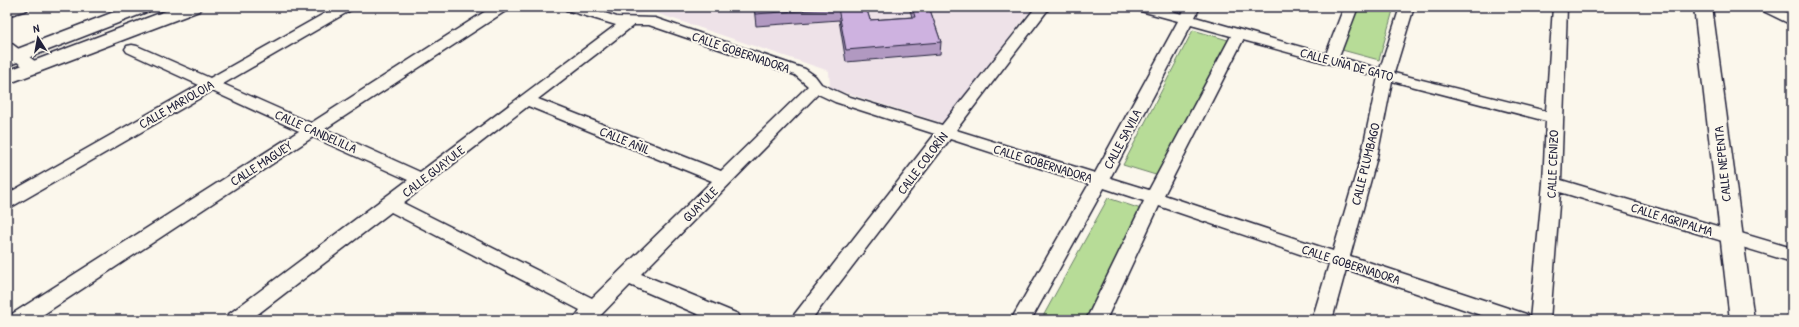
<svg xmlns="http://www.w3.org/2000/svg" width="1799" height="327" font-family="'Patrick Hand',sans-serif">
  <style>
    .built { fill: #eee2e8 }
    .green { fill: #b7dc97; stroke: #6c7f69 }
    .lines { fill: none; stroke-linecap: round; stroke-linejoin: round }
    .minor-casing { stroke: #22223b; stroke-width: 3 }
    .tertiary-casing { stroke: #22223b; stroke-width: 3 }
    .secondary-casing { stroke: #22223b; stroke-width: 3 }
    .minor { fill: #fbf7ec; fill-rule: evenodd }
    .tertiary { fill: #fbf7ec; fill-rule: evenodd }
    .secondary { fill: #fbf7ec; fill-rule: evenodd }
    .wall { fill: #b199c1; stroke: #22223b }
    .building { fill: #ceb2e0; stroke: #22223b }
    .labels { text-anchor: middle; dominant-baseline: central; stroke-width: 4; stroke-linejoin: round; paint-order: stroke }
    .street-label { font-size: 13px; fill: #22223b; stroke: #fbf7ec }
  </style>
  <rect width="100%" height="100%" fill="#fbf7ec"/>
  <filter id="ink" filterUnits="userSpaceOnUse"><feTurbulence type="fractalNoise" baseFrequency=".025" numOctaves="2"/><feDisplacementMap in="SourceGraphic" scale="8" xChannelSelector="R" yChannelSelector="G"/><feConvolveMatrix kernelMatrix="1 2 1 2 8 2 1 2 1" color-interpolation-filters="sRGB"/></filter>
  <g filter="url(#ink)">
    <polygon class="built" points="599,7 1033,7 943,123 830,88 829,71 653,12 624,15"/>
    <g class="green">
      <polygon points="1358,7 1394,7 1379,60 1342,50"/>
      <polygon points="1193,30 1228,40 1159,176 1123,165"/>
      <polygon points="1108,198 1141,209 1088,320 1041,320"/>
    </g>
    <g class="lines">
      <defs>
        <g id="minor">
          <polygon points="7,7 29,7 27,10 7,16"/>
          <path d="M336 7H353L351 10 223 84 311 123 492 7H509L507 10 325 129 420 172 616 25 566 10 564 7H586L617 17 655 18 805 69 815 76 821 84 847 96 942 125 1036 7H1050L956 130 1095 173 1178 21 1137 10 1135 7H1158L1182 14 1186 7H1200L1195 17 1326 54 1344 7H1358L1339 57 1380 69 1400 7H1414L1394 73 1546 111 1553 7H1567L1561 180 1792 248V262L1560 192 1550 320H1530L1543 183 1546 121 1392 81 1377 157 1350 256 1526 314 1529 320H1495L1346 269 1332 320H1312L1329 264 1159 206 1106 320H1086L1144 201 1104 188 1031 320H1011L1089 184 950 139 811 320H790L935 134 835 102 818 94 641 274 738 314 741 320H711L630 285 596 320H573L580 310 391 212 250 320H226L229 314 408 180 313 137 35 320H9L12 314 299 131 212 91 13 206 7 208V194L199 85 127 52 125 49 127 46 132 45 137 46 210 78ZM634 25H649L795 75 808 86 721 171 538 99ZM1191 25 1231 36 1149 190 1110 178ZM1243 40 1378 77 1361 157 1333 251 1164 195ZM528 106 712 181 592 298 403 203Z"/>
          <polygon points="1759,7 1776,7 1792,15 1792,25 1761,10"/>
          <path d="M7 43 12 44 40 65 43 68 40 71C28 74 17 61 7 54Z"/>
        </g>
        <polygon id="tertiary" points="1694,7 1712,7 1754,320 1730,320"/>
        <g id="secondary">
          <polygon points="127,7 152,7 149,11 7,66 7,53"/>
          <polygon points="176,7 202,7 199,11 7,84 7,71"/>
        </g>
      </defs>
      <use href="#minor" class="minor-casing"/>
      <use href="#tertiary" class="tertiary-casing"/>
      <use href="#secondary" class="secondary-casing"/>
      <use href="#minor" class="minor"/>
      <use href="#tertiary" class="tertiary"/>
      <use href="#secondary" class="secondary"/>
    </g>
    <polygon class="wall" points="754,7 866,7 870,20 912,17 909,7 929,7 941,42 940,54 846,62 839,20 756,26"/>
    <polygon class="building" points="754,7 866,7 870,20 915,17 912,7 929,7 941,42 846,50 838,8 755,14"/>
  </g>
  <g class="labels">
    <g class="street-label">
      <text transform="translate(741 52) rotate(19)">CALLE GOBERNADORA</text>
      <text transform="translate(1347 64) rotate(15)">CALLE UÑA DE GATO</text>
      <text transform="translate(176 104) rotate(-30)">CALLE MARIOLOIA</text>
      <text transform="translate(316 131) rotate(24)">CALLE CANDELILLA</text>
      <text transform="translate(1122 139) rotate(-62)">CALLE SAVILA</text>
      <text transform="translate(625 140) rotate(22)">CALLE AÑIL</text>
      <text transform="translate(261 163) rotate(-33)">CALLE MAGUEY</text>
      <text transform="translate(922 163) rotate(-53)">CALLE COLORÍN</text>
      <text transform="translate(1043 163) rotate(17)">CALLE GOBERNADORA</text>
      <text transform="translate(1365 164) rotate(-76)">CALLE PLUMBAGO</text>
      <text transform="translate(1552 164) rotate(-88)">CALLE CENIZO</text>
      <text transform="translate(1722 164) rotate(-96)">CALLE NEPENTA</text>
      <text transform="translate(433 171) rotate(-38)">CALLE GUAYULE</text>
      <text transform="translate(700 204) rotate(-45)">GUAYULE</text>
      <text transform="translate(1672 219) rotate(17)">CALLE AGRIPALMA</text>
      <text transform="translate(1351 264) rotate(18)">CALLE GOBERNADORA</text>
    </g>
  </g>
  <rect width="1799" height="327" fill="none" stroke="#fbf7ec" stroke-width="24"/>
  <rect x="12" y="12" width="1775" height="303" fill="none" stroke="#22223b" stroke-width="1.5" filter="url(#ink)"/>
  <g transform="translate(38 38) rotate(349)" stroke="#fbf7ec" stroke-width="3" paint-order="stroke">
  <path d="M0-3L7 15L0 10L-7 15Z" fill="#22223b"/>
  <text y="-6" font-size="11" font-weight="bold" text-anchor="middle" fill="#22223b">N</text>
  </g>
</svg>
